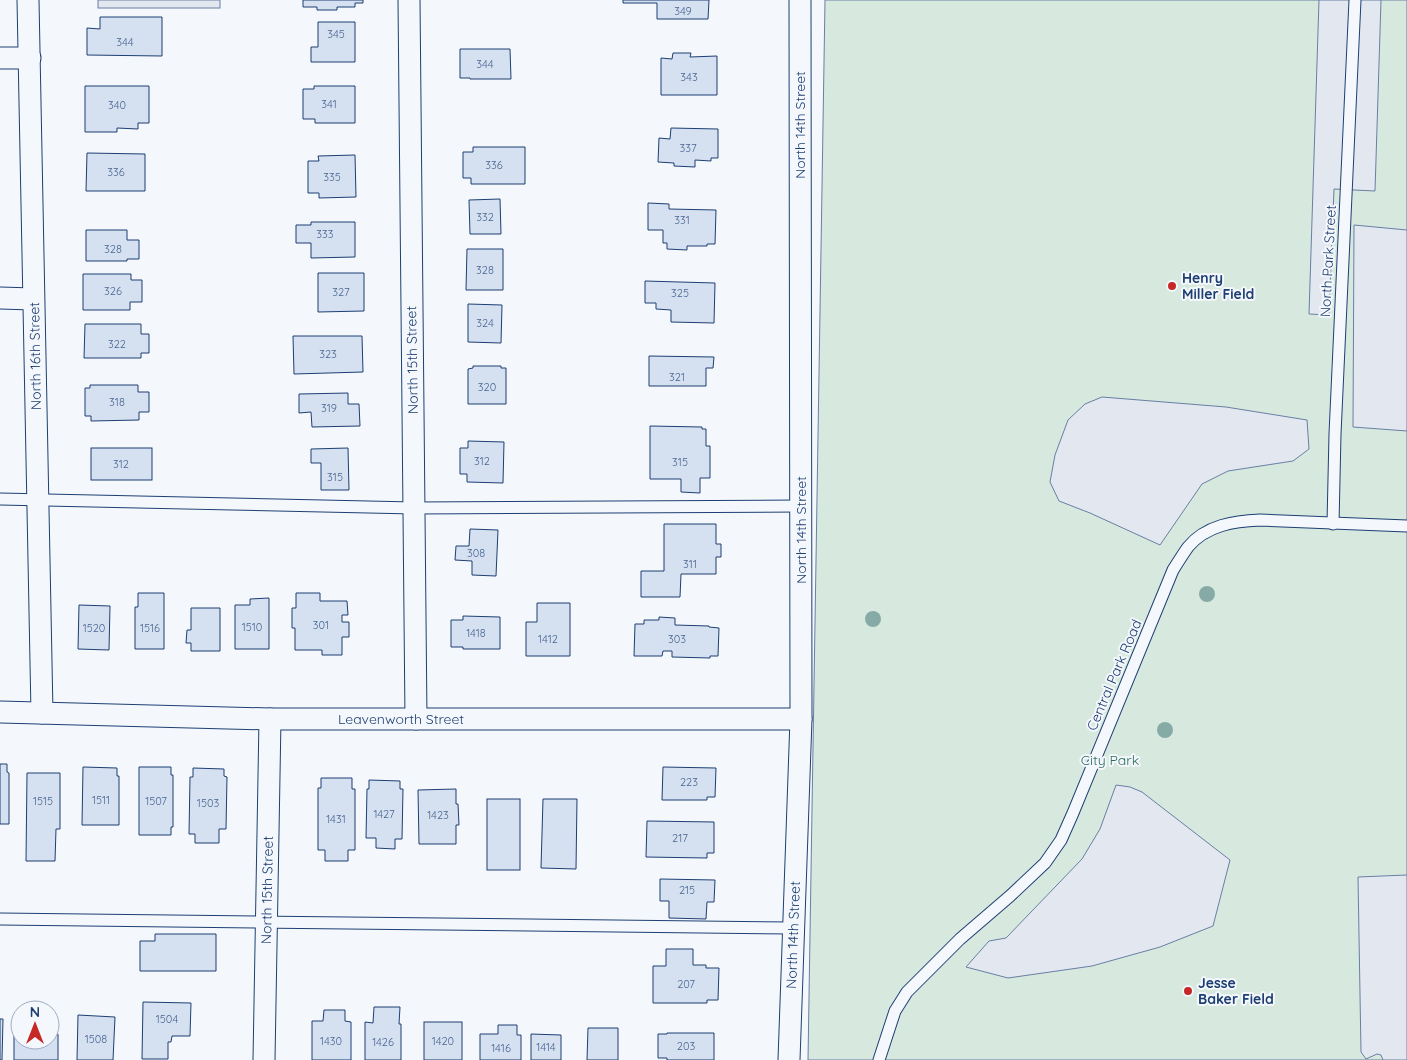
<svg xmlns="http://www.w3.org/2000/svg" width="1407" height="1060" font-family="Quicksand,sans-serif">
  <style>
    .green { fill: #d7e8df; stroke: #687fa3 }
    .parking { fill: #e3e8f0; stroke: #687fa3 }
    .building { fill: #d5e0f0; stroke: #1d3f73 }
    .lines { fill: none; stroke-linecap: round; stroke-linejoin: round }
    .lane-casing { stroke: #1d3f73; stroke-width: 13 }
    .street-casing { stroke: #1d3f73; stroke-width: 23 }
    .lane { stroke: #f4f7fb; stroke-width: 11 }
    .street { stroke: #f4f7fb; stroke-width: 21 }
    .tree { fill: #86aba6 }
    .poi-dot { fill: #c62828; stroke: #f4f7fb; stroke-width: 2 }
    .labels { text-anchor: middle; dominant-baseline: central; stroke-width: 4; stroke-linejoin: round; paint-order: stroke }
    .number-label { font-size: 11px; fill: #4b6792 }
    .street-label { font-size: 14px; fill: #1d3f73; stroke: #f4f7fb }
    .poi-label { font-size: 14px; font-weight: bold; fill: #1d3f73; stroke: #f4f7fb; text-anchor: start }
    .park-label { font-size: 14px; fill: #2c6c60; stroke: #f4f7fb }
  </style>
  <rect width="100%" height="100%" fill="#f4f7fb"/>
  <polygon class="green" points="825,0 1407,0 1407,1060 808,1060"/>
  <g class="parking">
    <rect x="98" y="0" width="122" height="8"/>
    <polygon points="1319,0 1381,0 1375,191 1334,189 1329,315 1309,314"/>
    <polygon points="1354,225 1407,230 1407,431 1353,427"/>
    <polygon points="1102,397 1226,407 1307,420 1309,449 1293,461 1228,471 1202,484 1160,545 1090,513 1059,501 1050,482 1055,455 1068,420 1085,404"/>
    <polygon points="1116,785 1130,787 1142,792 1230,860 1213,926 1160,947 1092,966 1008,978 966,967 989,941 1006,938 1082,859 1100,829"/>
    <polygon points="1407,875 1407,1060 1383,1060 1381,1055 1377,1054 1366,1059 1361,1052 1358,877"/>
  </g>
  <g class="building">
    <polygon points="303,0 363,0 363,3 355,3 355,7 337,7 337,10 317,10 317,7 303,7"/>
    <polygon points="623,0 709,0 708,19 657,19 657,3 623,3"/>
    <polygon points="100,17 162,17 162,56 87,55 87,28 100,29"/>
    <polygon points="318,22 355,22 355,62 311,62 311,47 318,47"/>
    <polygon points="460,49 510,49 511,79 470,79 470,78 460,78"/>
    <polygon points="673,53 691,53 690,57 717,56 717,95 661,95 661,58 672,59"/>
    <polygon points="85,86 149,86 149,123 138,123 138,129 117,128 117,132 85,132"/>
    <polygon points="314,86 355,86 355,123 315,123 315,119 303,119 303,89 314,89"/>
    <polygon points="671,128 718,129 718,158 711,158 711,161 695,160 695,167 674,166 674,163 658,162 659,138 670,139"/>
    <polygon points="473,147 525,147 525,184 471,184 471,178 463,178 463,152 473,152"/>
    <polygon points="87,153 145,154 145,191 86,191"/>
    <polygon points="355,155 356,197 319,198 319,193 308,193 308,161 319,161 318,156"/>
    <polygon points="500,199 501,234 470,234 469,200"/>
    <polygon points="648,203 669,204 669,209 716,210 715,244 707,244 707,246 687,246 687,250 667,249 667,243 663,243 663,230 648,230"/>
    <polygon points="311,222 355,222 355,257 311,258 311,243 296,243 296,225 311,225"/>
    <polygon points="86,230 127,230 127,240 139,240 139,259 127,259 127,261 86,261"/>
    <polygon points="467,249 503,249 503,290 466,290"/>
    <polygon points="318,273 364,273 364,311 318,312"/>
    <polygon points="83,274 131,274 131,280 142,280 142,302 130,302 130,310 83,310"/>
    <polygon points="645,281 715,283 714,323 671,322 671,310 656,309 656,303 645,303"/>
    <polygon points="468,304 502,305 501,343 468,342"/>
    <polygon points="85,324 141,324 141,334 149,334 149,353 141,353 141,358 84,358"/>
    <polygon points="293,336 362,336 363,372 294,374"/>
    <polygon points="649,356 714,357 713,368 706,368 706,386 649,386"/>
    <polygon points="473,366 501,366 501,368 506,368 506,404 468,404 468,369 473,368"/>
    <polygon points="90,385 138,385 138,392 149,392 149,412 139,412 139,420 91,421 91,416 85,416 85,388 90,388"/>
    <polygon points="348,393 348,404 359,404 360,426 312,427 311,412 299,413 299,394"/>
    <polygon points="650,426 702,427 702,429 706,429 706,446 710,446 710,478 700,478 700,493 681,492 681,479 650,479"/>
    <polygon points="468,441 504,442 503,483 467,482 467,474 460,474 460,448 468,448"/>
    <rect x="91" y="448" width="61" height="32"/>
    <polygon points="348,448 349,490 321,490 321,463 311,463 311,449"/>
    <polygon points="664,524 716,524 716,544 721,544 721,557 716,557 716,574 681,574 680,597 641,597 641,571 664,571"/>
    <polygon points="470,529 498,530 496,576 472,575 472,561 455,560 456,546 469,546"/>
    <polygon points="138,593 164,593 164,649 135,649 135,607 138,607"/>
    <polygon points="296,593 320,593 320,601 347,601 348,615 342,615 342,622 349,622 349,637 342,637 342,655 322,655 322,650 295,650 295,628 292,628 292,608 296,608"/>
    <polygon points="269,598 269,649 235,649 235,605 250,605 250,599"/>
    <polygon points="537,603 570,603 570,656 526,656 526,622 537,622"/>
    <polygon points="79,605 110,606 109,650 78,649"/>
    <polygon points="191,608 220,608 220,651 191,651 191,643 186,643 187,630 191,630"/>
    <polygon points="463,616 500,617 500,649 463,649 463,647 451,647 451,620 463,620"/>
    <polygon points="659,617 675,618 675,625 709,626 709,627 719,628 718,656 710,656 710,658 672,657 672,651 663,651 662,656 634,656 635,624 644,624 644,620 659,620"/>
    <polygon points="0,764 7,764 7,772 9,773 9,824 0,824"/>
    <polygon points="83,767 117,768 117,776 119,776 119,825 82,825"/>
    <polygon points="139,767 171,767 171,775 173,775 173,827 171,827 171,835 139,835"/>
    <polygon points="663,767 716,768 715,797 707,797 707,800 662,800"/>
    <polygon points="193,768 224,769 224,776 227,777 226,829 219,829 219,843 195,843 195,834 189,834 190,777 193,777"/>
    <polygon points="27,773 60,773 60,829 56,829 55,861 26,861"/>
    <polygon points="321,778 352,778 352,789 355,789 355,850 348,850 348,861 325,861 325,850 318,850 318,788 321,788"/>
    <polygon points="369,780 400,781 400,789 403,789 402,839 395,839 395,849 376,848 376,838 366,838 367,789 369,789"/>
    <polygon points="456,789 456,804 458,804 459,825 456,825 456,844 419,844 418,790"/>
    <rect x="487" y="799" width="33" height="71"/>
    <polygon points="543,799 577,799 576,869 541,868"/>
    <polygon points="647,821 714,822 714,853 707,853 707,858 646,857"/>
    <polygon points="660,879 715,880 714,902 707,902 706,919 669,918 669,901 660,901"/>
    <polygon points="155,934 216,934 216,971 140,971 140,941 155,941"/>
    <polygon points="666,949 693,949 693,965 706,965 706,968 719,968 718,1000 707,1000 707,1003 653,1003 653,966 666,966"/>
    <polygon points="143,1002 191,1003 190,1036 172,1036 171,1042 168,1042 168,1059 142,1059"/>
    <polygon points="374,1007 400,1007 399,1024 401,1024 401,1060 365,1060 365,1022 373,1023"/>
    <polygon points="324,1010 345,1010 345,1021 351,1022 351,1060 312,1060 312,1021 323,1021"/>
    <polygon points="78,1015 115,1017 113,1060 77,1060"/>
    <polygon points="0,1019 3,1019 2,1060 0,1060"/>
    <rect x="424" y="1022" width="38" height="38"/>
    <polygon points="498,1025 517,1025 517,1035 521,1035 521,1060 480,1060 480,1034 498,1034"/>
    <polygon points="588,1028 618,1028 618,1060 587,1060"/>
    <polygon points="667,1033 714,1033 714,1060 667,1060 667,1058 658,1058 658,1034 667,1034"/>
    <polygon points="14,1034 20,1034 20,1040 50,1040 50,1034 58,1034 58,1060 14,1060"/>
    <polygon points="531,1034 561,1035 561,1060 531,1060"/>
  </g>
  <g class="lines">
    <defs>
      <g id="lane">
        <polyline points="0,499 414,508 801,506"/>
        <polyline points="1333,524 1335,434 1355,0"/>
        <polyline points="0,919 793,928"/>
        <path d="M879 1060 895 1011 907 992 960 939 1010 896 1045 863 1061 840 1073 813 1173 570C1178 562 1183 554 1188 547 1206 525 1235 521 1260 520L1407 526"/>
      </g>
      <g id="street">
        <polyline points="28,0 42,713"/>
        <polyline points="409,0 416,719"/>
        <polyline points="0,58 30,58"/>
        <polyline points="0,298 33,299"/>
        <polyline points="0,712 270,719 801,719"/>
        <polyline points="264,1060 270,719"/>
        <polyline points="789,1060 801,719 800,0"/>
      </g>
    </defs>
    <use href="#lane" class="lane-casing"/>
    <use href="#street" class="street-casing"/>
    <use href="#lane" class="lane"/>
    <use href="#street" class="street"/>
  </g>
  <g class="tree">
    <circle cx="1207" cy="594" r="8"/>
    <circle cx="873" cy="619" r="8"/>
    <circle cx="1165" cy="730" r="8"/>
  </g>
  <g class="poi-dot">
    <circle cx="1172" cy="286" r="5"/>
    <circle cx="1188" cy="991" r="5"/>
  </g>
  <g class="labels">
    <g class="number-label">
      <text x="683" y="11">349</text>
      <text x="336" y="34">345</text>
      <text x="125" y="42">344</text>
      <text x="485" y="64">344</text>
      <text x="689" y="77">343</text>
      <text x="329" y="104">341</text>
      <text x="117" y="105">340</text>
      <text x="688" y="148">337</text>
      <text x="494" y="165">336</text>
      <text x="116" y="172">336</text>
      <text x="332" y="177">335</text>
      <text x="485" y="217">332</text>
      <text x="682" y="220">331</text>
      <text x="325" y="234">333</text>
      <text x="113" y="249">328</text>
      <text x="485" y="270">328</text>
      <text x="113" y="291">326</text>
      <text x="341" y="292">327</text>
      <text x="680" y="293">325</text>
      <text x="485" y="323">324</text>
      <text x="117" y="344">322</text>
      <text x="328" y="354">323</text>
      <text x="677" y="377">321</text>
      <text x="487" y="387">320</text>
      <text x="117" y="402">318</text>
      <text x="329" y="408">319</text>
      <text x="482" y="461">312</text>
      <text x="680" y="462">315</text>
      <text x="121" y="464">312</text>
      <text x="335" y="477">315</text>
      <text x="476" y="553">308</text>
      <text x="690" y="564">311</text>
      <text x="321" y="625">301</text>
      <text x="252" y="627">1510</text>
      <text x="94" y="628">1520</text>
      <text x="150" y="628">1516</text>
      <text x="476" y="633">1418</text>
      <text x="548" y="639">1412</text>
      <text x="677" y="639">303</text>
      <text x="689" y="782">223</text>
      <text x="101" y="800">1511</text>
      <text x="43" y="801">1515</text>
      <text x="156" y="801">1507</text>
      <text x="208" y="803">1503</text>
      <text x="384" y="814">1427</text>
      <text x="438" y="815">1423</text>
      <text x="336" y="819">1431</text>
      <text x="680" y="838">217</text>
      <text x="687" y="890">215</text>
      <text x="686" y="984">207</text>
      <text x="167" y="1019">1504</text>
      <text x="96" y="1039">1508</text>
      <text x="331" y="1041">1430</text>
      <text x="443" y="1041">1420</text>
      <text x="383" y="1042">1426</text>
      <text x="686" y="1046">203</text>
      <text x="546" y="1047">1414</text>
      <text x="501" y="1048">1416</text>
    </g>
    <g class="street-label">
      <text transform="translate(800 125) rotate(-90)">North 14th Street</text>
      <text transform="translate(1328 261) rotate(-87)">North Park Street</text>
      <text transform="translate(35 356) rotate(-91)">North 16th Street</text>
      <text transform="translate(412 360) rotate(-91)">North 15th Street</text>
      <text transform="translate(801 530) rotate(-90)">North 14th Street</text>
      <text transform="translate(1114 675) rotate(-67)">Central Park Road</text>
      <text x="401" y="719">Leavenworth Street</text>
      <text transform="translate(267 890) rotate(-89)">North 15th Street</text>
      <text transform="translate(793 935) rotate(-88)">North 14th Street</text>
    </g>
    <g class="poi-label">
      <text x="1182" y="278">Henry<tspan x="1182" dy="16">Miller Field</tspan></text>
      <text x="1198" y="983">Jesse<tspan x="1198" dy="16">Baker Field</tspan></text>
    </g>
    <g class="park-label">
      <text x="1110" y="760">City Park</text>
    </g>
  </g>
  <g transform="translate(35 1025)"><circle r="24" fill="#f4f7fb" stroke="#9eadc5"/>
  <path d="M0-4L9 19L0 12L-9 19Z" fill="#c62828"/>
  <text y="-8" font-size="14" font-weight="bold" text-anchor="middle" fill="#1d3f73">N</text>
  </g>
</svg>
